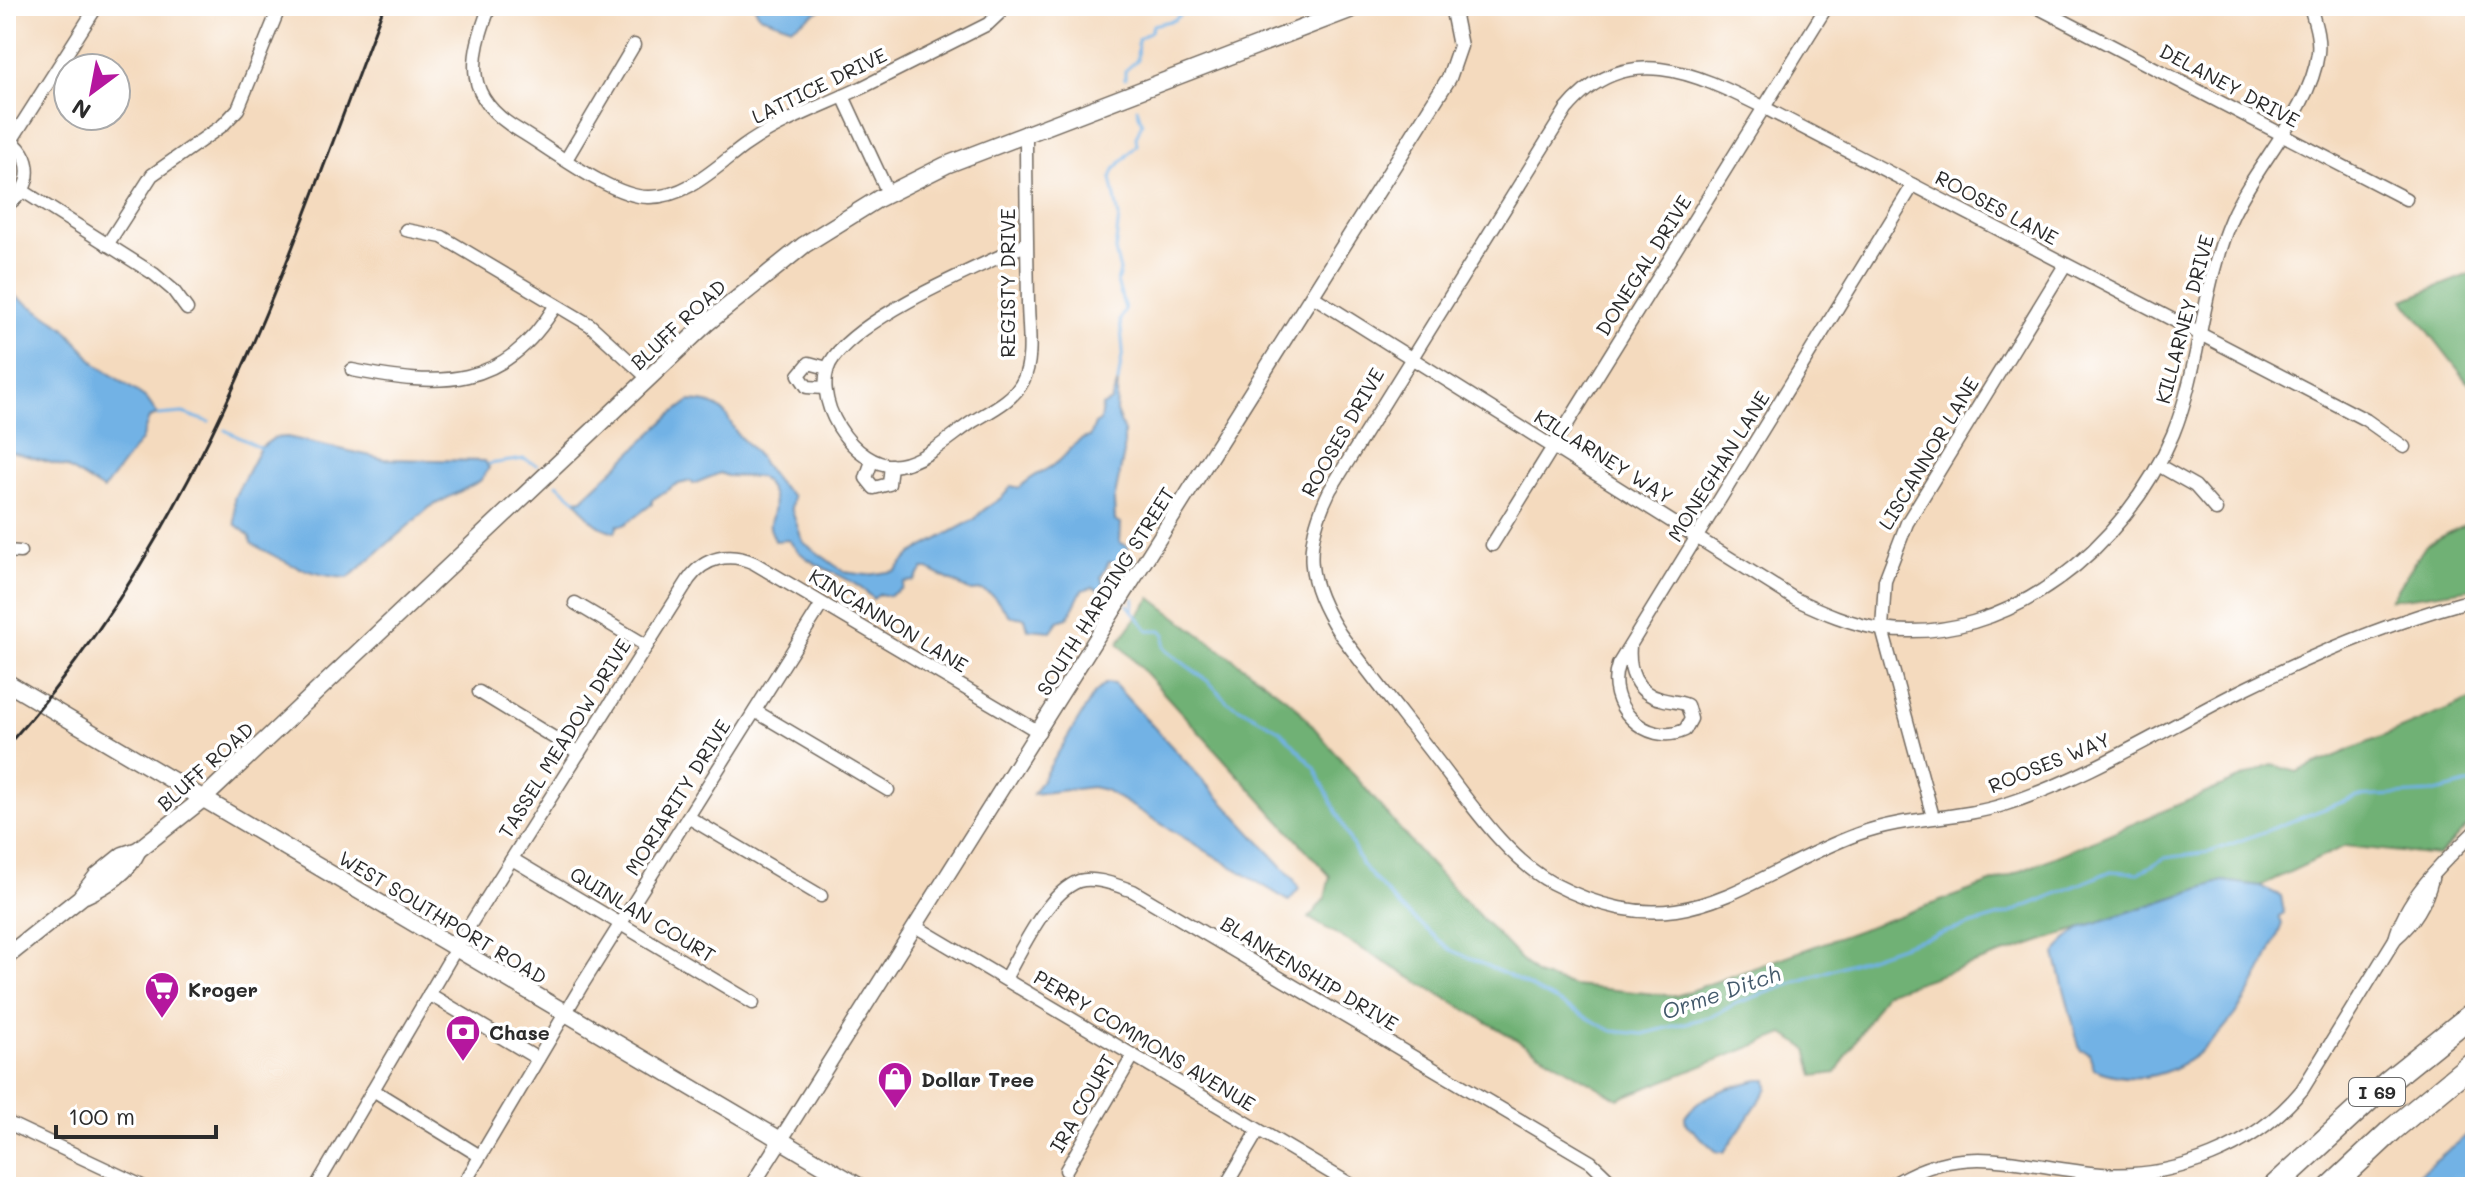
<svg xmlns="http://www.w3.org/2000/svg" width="2481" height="1193" font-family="Mali,sans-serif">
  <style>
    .forest { fill: #70b174; stroke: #4e6e50; stroke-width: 2 }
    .water { fill: #72b2e5; stroke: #4e6e88; stroke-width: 2 }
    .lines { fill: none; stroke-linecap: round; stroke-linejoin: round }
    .stream { stroke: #72b2e5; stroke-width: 3 }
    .minor-casing { stroke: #71685e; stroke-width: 15 }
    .tertiary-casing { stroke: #71685e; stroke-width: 17 }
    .secondary-casing { stroke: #71685e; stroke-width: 19 }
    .motorway-casing { stroke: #71685e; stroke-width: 25 }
    .minor { stroke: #fff; stroke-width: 12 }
    .tertiary { stroke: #fff; stroke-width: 14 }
    .secondary { stroke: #fff; stroke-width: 16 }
    .motorway { stroke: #fff; stroke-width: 22 }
    .rail { stroke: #2b2b2b; stroke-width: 3 }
    .labels { text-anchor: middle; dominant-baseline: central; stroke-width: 7; stroke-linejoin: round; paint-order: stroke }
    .shield { fill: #fff; stroke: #6b6b6b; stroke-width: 2 }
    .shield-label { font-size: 18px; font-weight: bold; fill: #2b2b2b }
    .street-label { font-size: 20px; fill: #2b2b2b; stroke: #fff }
    .poi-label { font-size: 20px; font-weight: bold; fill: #2b2b2b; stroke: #fff; text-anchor: start }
    .water-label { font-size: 22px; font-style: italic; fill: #445a6c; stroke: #fff }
  </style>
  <rect width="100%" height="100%" fill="#fff"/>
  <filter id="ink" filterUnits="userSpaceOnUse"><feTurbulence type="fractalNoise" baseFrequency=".0125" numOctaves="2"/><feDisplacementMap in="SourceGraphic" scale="16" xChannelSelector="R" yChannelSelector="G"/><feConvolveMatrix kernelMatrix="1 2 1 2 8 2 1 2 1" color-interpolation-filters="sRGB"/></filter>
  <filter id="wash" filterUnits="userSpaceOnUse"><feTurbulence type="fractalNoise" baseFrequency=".006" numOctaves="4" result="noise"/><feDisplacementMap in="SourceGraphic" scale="32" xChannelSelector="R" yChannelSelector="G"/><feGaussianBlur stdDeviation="1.8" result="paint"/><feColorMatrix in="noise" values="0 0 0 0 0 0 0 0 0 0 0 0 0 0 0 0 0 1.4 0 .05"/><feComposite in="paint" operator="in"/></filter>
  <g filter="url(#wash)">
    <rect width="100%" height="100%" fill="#f4dabe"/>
    <g class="forest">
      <polygon points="2475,272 2475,391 2404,300"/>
      <polygon points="2475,519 2475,588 2390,600 2426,545"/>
      <polygon points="1151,598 1295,705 1425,859 1536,975 1574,986 1676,996 2007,877 2272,765 2297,772 2475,698 2475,819 2438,856 2345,846 2260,886 2223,881 1885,993 1836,1073 1814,1076 1807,1049 1784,1034 1618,1099 1309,918 1325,898 1330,876 1118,643"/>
    </g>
    <g class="water">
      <polygon points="754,6 827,6 792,27 760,16"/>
      <polygon points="6,290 64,327 97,365 146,398 158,415 149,418 141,440 103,490 66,467 6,450"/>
      <path d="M1118 382 1116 411 1124 432V453L1114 501 1115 521 1121 523 1120 542 1128 547 1126 578 1118 562H1109L1101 577 1105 587 1116 594 1115 597 1093 587 1082 590 1068 618 1058 621 1051 631 1028 629 1025 618 1010 616 992 595 982 590 971 591 928 569H923L914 581 904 582 902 588 889 596 880 594 873 599C848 571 809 571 789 540L775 541C774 534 768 530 770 523 776 504 776 492 760 477L727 476 720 473 693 484 691 481 675 485 652 500V504L624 525H618L615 532C594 527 588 517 576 500L582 499 671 415 690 401C699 402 708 402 715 406 731 413 731 431 743 440 761 454 771 482 793 496L791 508 803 542 844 572 867 575 895 571 912 553 975 519C984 505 1002 503 1011 486L1019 488C1031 476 1043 472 1055 464 1068 456 1073 439 1090 437L1095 424 1100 421 1102 406 1111 401Z"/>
      <path d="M287 437 384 459 485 461 489 468 480 481 430 507 348 578C309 576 284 562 251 543L250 536 235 524 234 498 260 448 274 438Z"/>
      <polygon points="1106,683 1114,684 1293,878 1299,889 1289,901 1105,790 1092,787 1033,794 1094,694"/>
      <path d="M2223 881 2260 886 2281 896 2284 913 2279 916 2282 924C2254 1001 2189 1108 2094 1069L2089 1053 2080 1050 2055 954 2066 939 2083 927Z"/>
      <path d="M1758 1080H1767L1768 1088 1724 1152H1717L1686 1124 1685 1117C1700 1094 1733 1086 1758 1080Z"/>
      <polygon points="2475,1128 2475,1176 2463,1187 2403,1187"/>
    </g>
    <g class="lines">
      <g class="stream">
        <polyline points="1125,79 1125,71 1137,60 1138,39 1151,31 1153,25 1174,20 1192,6"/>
        <polyline points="1118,382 1123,350 1120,320 1125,309 1117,282 1120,271 1115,251 1119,217 1111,178 1114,170 1137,145 1136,137 1142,123 1137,108"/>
        <polyline points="158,415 183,413 209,422"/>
        <polyline points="225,430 260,448"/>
        <polyline points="489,464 524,459 537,465"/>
        <polyline points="557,484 576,500"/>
        <polyline points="1128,605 1148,630 1161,630 1165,634 1164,647 1167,651 1209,682 1227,701 1281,731 1315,768 1362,865 1401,908 1451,950 1508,975 1612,1031 1643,1034 1713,1016 1737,1003 1912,942 2010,913 2111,871 2139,873 2165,858 2210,852 2356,797 2432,793 2475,782"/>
        <polyline points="1133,611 1134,599"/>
      </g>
    </g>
  </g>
  <g filter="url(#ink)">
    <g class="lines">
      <defs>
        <g id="minor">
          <path d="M490 6C469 60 463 98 520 131 552 150 612 197 648 197 686 198 715 168 743 147 779 121 823 106 863 87 905 66 946 45 988 24L1007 6"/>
          <polyline points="2035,6 2406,199"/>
          <polyline points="843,96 888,193"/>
          <path d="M1026 132C1026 189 1027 246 1028 302 1028 326 1034 359 1023 381 1014 400 990 411 972 422 951 436 925 461 899 465 855 472 805 394 834 357 867 313 976 268 1027 244"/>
          <path d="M6 138C35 153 35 190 6 205"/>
          <polyline points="11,141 97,6"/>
          <polyline points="567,158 634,45"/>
          <polyline points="23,191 154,274 173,290 187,309"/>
          <polyline points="406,230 442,237 590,325 648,378"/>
          <polyline points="107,245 152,175 223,125 238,109 280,6"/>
          <path d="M1314 297 1795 599C1823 612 1850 624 1881 629 2008 647 2126 546 2173 434 2201 365 2201 289 2231 219 2254 166 2311 110 2318 53 2320 37 2314 21 2310 6"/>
          <path d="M352 370C440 387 503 391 556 305"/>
          <polyline points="824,388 807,387 799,375 809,363 827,368"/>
          <path d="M2404 447 2366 420 1763 107C1695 73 1625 39 1566 110L1330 490C1302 547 1306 582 1340 634 1373 678 1407 721 1440 764 1470 803 1508 859 1552 883 1686 953 1740 878 1858 834 1906 816 1958 820 2006 804 2085 779 2168 727 2242 690 2312 655 2386 624 2461 603"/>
          <polyline points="872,461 866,478 874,488 889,484 891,465"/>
          <polyline points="2158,465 2195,486 2216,510"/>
          <polyline points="1492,545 1827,6"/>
          <polyline points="6,551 20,552"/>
          <polyline points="575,603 647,646"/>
          <path d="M1630 646C1628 669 1635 693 1661 699 1670 702 1678 701 1687 705L1691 719 1685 730C1646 748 1604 704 1618 665L1913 185"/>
          <polyline points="479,692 579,753"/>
          <polyline points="755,711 888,790"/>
          <polyline points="688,817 821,896"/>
          <polyline points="1933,817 1882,629 1885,580 1907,523 2065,265"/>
          <polyline points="512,859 753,1003"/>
          <polyline points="915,926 1355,1187"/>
          <path d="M2395 939C2406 896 2444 862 2475 831"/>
          <path d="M1005 979C1021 951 1047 893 1079 881 1095 876 1118 886 1133 891L1591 1162 1617 1187"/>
          <polyline points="429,994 538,1059"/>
          <polyline points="373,1090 480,1156"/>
          <polyline points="6,1122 144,1187"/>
          <polyline points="1066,1170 1133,1056"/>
          <path d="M316 1187 468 928 689 579C705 557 729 552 754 563L1039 732"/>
          <polyline points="462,1187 582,985 822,604"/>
          <polyline points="1225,1187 1258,1131"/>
          <path d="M1889 1187C1962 1138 2020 1167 2101 1174 2176 1179 2254 1148 2302 1090L2395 939C2414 923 2426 903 2432 879"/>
        </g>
        <polyline id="tertiary" points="751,1187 1449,78 1460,46 1452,6"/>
        <g id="secondary">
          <polyline points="6,682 860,1187"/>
          <path d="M85 895C107 885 128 872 138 850"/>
          <polyline points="6,957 80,898 97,876 123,855 138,850 204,798 707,323 804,245 878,199 946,165 1360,6"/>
        </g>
        <g id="motorway">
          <polyline points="2274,1187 2388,1082 2475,1012"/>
          <polyline points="2331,1187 2392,1130 2475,1061"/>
        </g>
      </defs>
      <use href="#minor" class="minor-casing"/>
      <use href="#tertiary" class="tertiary-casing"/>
      <use href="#secondary" class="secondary-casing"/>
      <use href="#motorway" class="motorway-casing"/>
      <use href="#minor" class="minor"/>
      <use href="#tertiary" class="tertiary"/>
      <use href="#secondary" class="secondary"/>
      <use href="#motorway" class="motorway"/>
      <path class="rail" d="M6 747C200 532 283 271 384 6"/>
    </g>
  </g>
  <defs>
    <symbol id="supermarket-pin" viewBox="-11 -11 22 30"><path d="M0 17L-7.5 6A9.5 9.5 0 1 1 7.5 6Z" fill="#b5179e" stroke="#fff"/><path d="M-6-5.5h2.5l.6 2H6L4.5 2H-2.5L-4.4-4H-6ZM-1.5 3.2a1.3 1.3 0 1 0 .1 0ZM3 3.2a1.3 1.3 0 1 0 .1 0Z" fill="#fff"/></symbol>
    <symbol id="bank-pin" viewBox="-11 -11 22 30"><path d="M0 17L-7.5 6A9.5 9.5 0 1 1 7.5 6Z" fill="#b5179e" stroke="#fff"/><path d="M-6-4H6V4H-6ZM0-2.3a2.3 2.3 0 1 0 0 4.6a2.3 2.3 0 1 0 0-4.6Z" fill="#fff"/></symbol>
    <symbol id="shop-pin" viewBox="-11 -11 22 30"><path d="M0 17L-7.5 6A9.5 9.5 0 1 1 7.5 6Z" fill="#b5179e" stroke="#fff"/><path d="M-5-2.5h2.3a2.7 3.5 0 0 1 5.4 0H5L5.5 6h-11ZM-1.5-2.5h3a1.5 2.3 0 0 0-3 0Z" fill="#fff"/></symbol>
  </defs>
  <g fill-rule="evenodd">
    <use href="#supermarket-pin" x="142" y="969" width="40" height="54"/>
    <use href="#bank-pin" x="443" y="1012" width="40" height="54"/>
    <use href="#shop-pin" x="875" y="1059" width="40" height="54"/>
  </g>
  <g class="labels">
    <rect class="shield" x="2349" y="1078" width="56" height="28" rx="6"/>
    <g class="shield-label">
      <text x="2377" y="1092">I 69</text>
    </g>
    <g class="street-label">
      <text transform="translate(819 85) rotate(-26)">LATTICE DRIVE</text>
      <text transform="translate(2230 85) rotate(28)">DELANEY DRIVE</text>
      <text transform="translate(1997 207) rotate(28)">ROOSES LANE</text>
      <text transform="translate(1643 265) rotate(-58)">DONEGAL DRIVE</text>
      <text transform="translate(1007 283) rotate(-90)">REGISTY DRIVE</text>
      <text transform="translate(2184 319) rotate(-75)">KILLARNEY DRIVE</text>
      <text transform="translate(678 324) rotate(-43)">BLUFF ROAD</text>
      <text transform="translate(1342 432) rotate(-60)">ROOSES DRIVE</text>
      <text transform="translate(1928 453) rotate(-59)">LISCANNOR LANE</text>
      <text transform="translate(1604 456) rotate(32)">KILLARNEY WAY</text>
      <text transform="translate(1718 466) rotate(-58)">MONEGHAN LANE</text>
      <text transform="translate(1105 591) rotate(-58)">SOUTH HARDING STREET</text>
      <text transform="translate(889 620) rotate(31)">KINCANNON LANE</text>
      <text transform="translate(564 738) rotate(-58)">TASSEL MEADOW DRIVE</text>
      <text transform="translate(2049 762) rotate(-22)">ROOSES WAY</text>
      <text transform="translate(205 766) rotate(-42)">BLUFF ROAD</text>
      <text transform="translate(677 797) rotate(-58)">MORIARITY DRIVE</text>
      <text transform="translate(643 914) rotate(31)">QUINLAN COURT</text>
      <text transform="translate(443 917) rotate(31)">WEST SOUTHPORT ROAD</text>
      <text transform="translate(1310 973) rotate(31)">BLANKENSHIP DRIVE</text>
      <text transform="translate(1145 1040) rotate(31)">PERRY COMMONS AVENUE</text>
      <text transform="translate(1082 1103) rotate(-60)">IRA COURT</text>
    </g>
    <g class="poi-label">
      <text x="188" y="989">Kroger</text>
      <text x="489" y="1032">Chase</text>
      <text x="921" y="1079">Dollar Tree</text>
    </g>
    <g class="water-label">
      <text transform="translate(1721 992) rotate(-19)">Orme Ditch</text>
    </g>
  </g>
  <rect width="2481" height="1193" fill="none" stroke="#fff" stroke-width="32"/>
  <g transform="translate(92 92) rotate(212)"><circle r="38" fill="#ffffff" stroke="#aaaaaa" stroke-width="2"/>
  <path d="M0-6L14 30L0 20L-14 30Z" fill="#b5179e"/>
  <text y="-12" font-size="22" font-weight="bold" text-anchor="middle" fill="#2b2b2b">N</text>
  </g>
  <path d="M56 1125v12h160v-12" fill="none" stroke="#2b2b2b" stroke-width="4"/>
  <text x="68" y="1125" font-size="24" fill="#2b2b2b" stroke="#ffffff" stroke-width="6" paint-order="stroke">100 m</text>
</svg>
